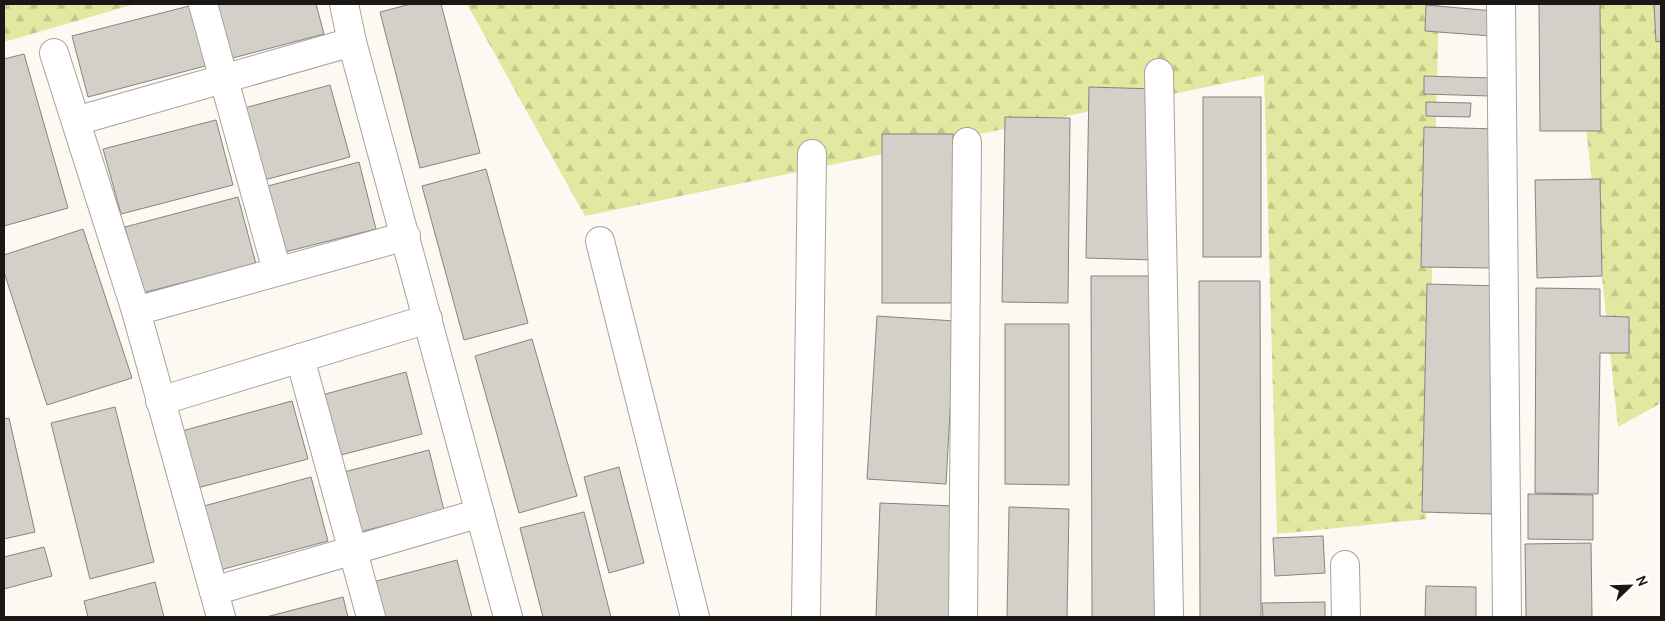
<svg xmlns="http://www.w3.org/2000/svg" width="1665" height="621" font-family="Cabin,sans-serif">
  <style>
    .forest { fill: url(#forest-firs) }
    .building { fill: #d4cfc9; stroke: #87837e }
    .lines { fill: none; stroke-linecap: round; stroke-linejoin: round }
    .minor-casing { stroke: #a6a29c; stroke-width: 30 }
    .minor { stroke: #fff; stroke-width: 28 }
  </style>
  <defs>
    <pattern id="forest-firs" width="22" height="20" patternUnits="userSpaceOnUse" patternTransform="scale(1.25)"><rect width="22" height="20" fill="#e3e8a0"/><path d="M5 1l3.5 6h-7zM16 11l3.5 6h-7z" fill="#c2c689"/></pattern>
  </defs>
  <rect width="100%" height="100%" fill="#fdf8f2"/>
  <g class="forest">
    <polygon points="4,4 135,4 4,42"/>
    <polygon points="467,4 1439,4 1426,519 1277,534 1264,75 585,216"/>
    <polygon points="1573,4 1661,4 1661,403 1618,427"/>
  </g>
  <g class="building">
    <polygon points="215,4 316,4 324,34 229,59"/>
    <polygon points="411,4 441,4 480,153 420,168 380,12"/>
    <polygon points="1539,4 1600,4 1601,131 1540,131"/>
    <polygon points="1654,4 1661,4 1661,41 1656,42"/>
    <polygon points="193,5 209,65 88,97 72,36"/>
    <polygon points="1426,5 1494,11 1492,36 1425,31"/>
    <polygon points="24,54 68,208 4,226 4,59"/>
    <polygon points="1424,76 1491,78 1490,96 1424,94"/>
    <polygon points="330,85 350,157 257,182 237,110"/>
    <polygon points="1089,87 1156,89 1153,260 1086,258"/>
    <rect x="1203" y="97" width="58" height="160"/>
    <polygon points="1426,102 1471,103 1470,117 1426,116"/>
    <polygon points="1005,117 1070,118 1068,303 1002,302"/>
    <polygon points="216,120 233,185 121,214 103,149"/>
    <polygon points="1424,127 1497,129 1494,268 1421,267"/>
    <rect x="882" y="134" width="71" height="169"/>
    <polygon points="359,162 376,229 281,253 264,187"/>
    <polygon points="486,169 528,323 464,340 422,186"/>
    <polygon points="1600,179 1602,276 1537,278 1535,180"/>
    <polygon points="238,197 256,264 142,293 125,227"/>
    <polygon points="83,229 132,378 47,405 4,272 4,255"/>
    <polygon points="1091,276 1154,276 1155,617 1092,617"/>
    <polygon points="1199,281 1260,281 1261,617 1200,617"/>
    <polygon points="1427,284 1498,286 1492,514 1422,512"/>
    <polygon points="1536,288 1600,289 1600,316 1629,317 1629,353 1600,353 1598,494 1535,493"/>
    <polygon points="877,316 955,321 946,484 867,479"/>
    <polygon points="1005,324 1069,324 1069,485 1005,484"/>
    <polygon points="532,339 577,496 519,513 475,356"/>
    <polygon points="406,372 422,434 337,456 322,395"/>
    <polygon points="292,401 308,459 197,488 182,431"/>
    <polygon points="115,407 154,562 90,579 51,423"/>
    <polygon points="9,418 35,532 4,539 4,419"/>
    <polygon points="429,450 444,510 356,533 340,473"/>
    <polygon points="619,467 644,563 609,573 584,477"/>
    <polygon points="311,477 328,541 220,570 204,506"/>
    <polygon points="1528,494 1593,495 1593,540 1528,539"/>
    <polygon points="880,503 955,506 952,617 876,617"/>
    <polygon points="1009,507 1069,509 1067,617 1007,617"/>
    <polygon points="584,512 611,617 543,617 520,528"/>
    <polygon points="1323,536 1325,573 1275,576 1273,538"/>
    <polygon points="1591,543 1592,617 1526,617 1525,544"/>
    <polygon points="44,547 52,576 4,589 4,557"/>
    <polygon points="457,560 472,617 378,617 369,583"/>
    <polygon points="155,582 164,617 88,617 84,601"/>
    <polygon points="1426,586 1476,587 1476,617 1425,617"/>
    <polygon points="343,597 348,617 266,617"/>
    <polygon points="1325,602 1325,617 1263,617 1262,603"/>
  </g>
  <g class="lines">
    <defs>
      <g id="minor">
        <polyline points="203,4 277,271"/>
        <polyline points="344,4 352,42 508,617"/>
        <polyline points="1501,4 1507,617"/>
        <polyline points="54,53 136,311 221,617"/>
        <polyline points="1159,73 1169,617"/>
        <polyline points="76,121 352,42"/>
        <polyline points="600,241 695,617"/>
        <polyline points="136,311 406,236"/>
        <polyline points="300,358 371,617"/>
        <polyline points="160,401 428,319"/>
        <polyline points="1345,565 1346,617"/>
        <polyline points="214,591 480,513"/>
        <polyline points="806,617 812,154"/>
        <polyline points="963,617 967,142"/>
      </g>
    </defs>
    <use href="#minor" class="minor-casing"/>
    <use href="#minor" class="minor"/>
  </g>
  <rect width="1665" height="621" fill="none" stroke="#1a1816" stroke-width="10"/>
  <g transform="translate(1630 586) rotate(67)" stroke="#ffffff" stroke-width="4" paint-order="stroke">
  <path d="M0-4L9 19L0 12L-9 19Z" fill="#1a1816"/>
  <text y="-8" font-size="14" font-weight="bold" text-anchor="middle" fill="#1a1816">N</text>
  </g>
</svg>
